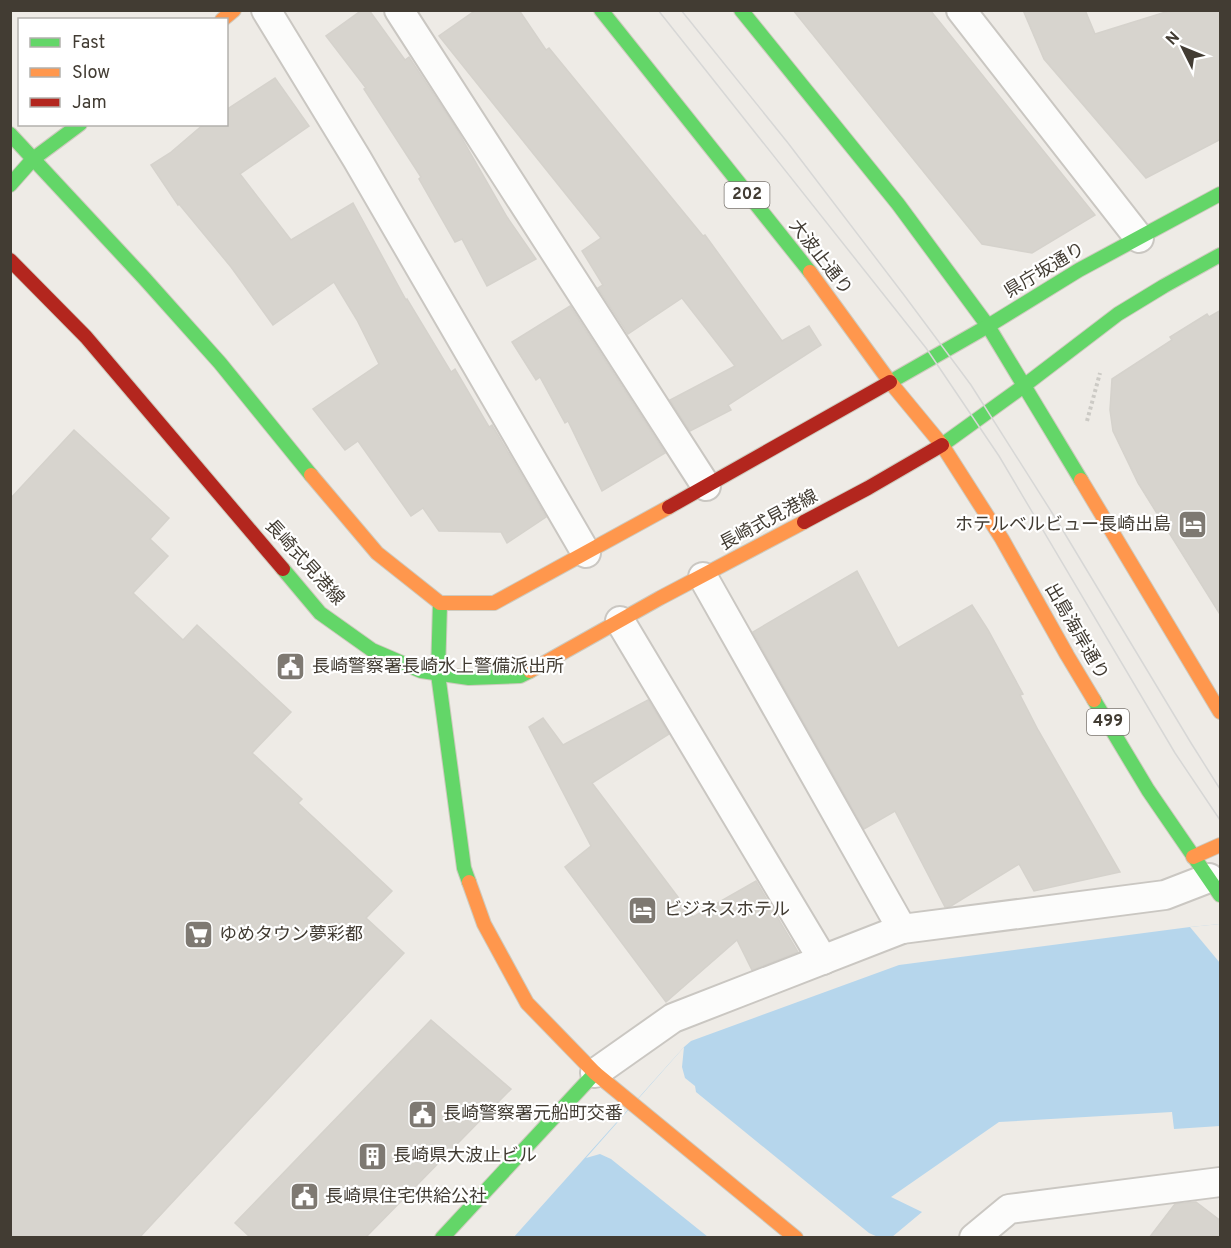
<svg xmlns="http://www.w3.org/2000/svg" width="1231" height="1248" font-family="Overpass,'Noto Sans JP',sans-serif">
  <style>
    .water { fill: #b6d6ec }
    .pier { fill: #eeebe6 }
    .building { fill: #d7d4ce; stroke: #d5d2cc; stroke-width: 1.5 }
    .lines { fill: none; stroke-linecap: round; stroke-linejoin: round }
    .street-casing { stroke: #cac7c2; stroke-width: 32 }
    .fast-casing { stroke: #cecabe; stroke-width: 16 }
    .slow-casing { stroke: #cecabe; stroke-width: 16 }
    .jam-casing { stroke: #cecabe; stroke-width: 16 }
    .path { stroke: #cccac5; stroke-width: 4; stroke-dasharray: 3 3; stroke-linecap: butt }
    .street { stroke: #fcfcfb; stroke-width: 28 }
    .fast { stroke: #63d668; stroke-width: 14 }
    .slow { stroke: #ff974d; stroke-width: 14 }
    .jam { stroke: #b3261e; stroke-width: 14 }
    .tram { stroke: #d7d7d6; stroke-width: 1.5 }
    .labels { text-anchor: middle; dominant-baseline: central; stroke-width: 4.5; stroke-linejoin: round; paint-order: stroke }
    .shield { fill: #fff; stroke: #7b7670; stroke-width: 1.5 }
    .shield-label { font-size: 16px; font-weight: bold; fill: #423c33 }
    .street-label { font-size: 18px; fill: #423c33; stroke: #fff }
    .poi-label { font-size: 18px; fill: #423c33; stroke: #fff; text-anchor: start }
  </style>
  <rect width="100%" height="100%" fill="#eeebe6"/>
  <polygon class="water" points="1220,924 1220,1126 1174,1129 1172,1112 999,1122 891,1197 922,1212 892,1237 513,1238 684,1047 691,1041 899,965 1190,927"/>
  <g class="pier">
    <polygon points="1220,924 1220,963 1190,927"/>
    <polygon points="684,1047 682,1067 685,1078 695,1086 696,1092 869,1233 878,1237 892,1237 892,1238 708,1237 611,1159 600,1154 586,1158"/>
  </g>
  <g class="building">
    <polygon points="362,10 369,10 405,60 409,57 457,130 507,217 536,259 487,286 462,239 455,242 419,179 421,177 364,89 366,88 326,36"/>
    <polygon points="476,10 519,10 546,50 549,48 703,236 705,235 782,341 809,326 821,345 728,405 731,410 690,431 670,400 735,366 682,298 628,334 598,288 603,285 582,251 601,238 439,36"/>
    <polygon points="793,10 930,10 1095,215 1032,253 982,244"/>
    <polygon points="1023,10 1085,10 1095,34 1172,10 1221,10 1221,139 1146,178 1044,59"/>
    <polygon points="275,78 309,126 240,174 291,240 353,203 406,300 407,299 451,372 455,369 489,427 492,425 546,517 507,543 501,532 439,531 423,508 411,516 358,441 345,450 313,409 379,364 357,320 334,282 273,325 231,267 179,204 178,205 151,165 170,153 204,124 226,124 226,110"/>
    <polygon points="570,306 665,453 602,491 568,421 565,423 540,377 536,380 512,342"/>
    <polygon points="1221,310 1221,616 1138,483 1113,431 1110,410 1112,379 1172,340 1170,337 1207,314 1209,317"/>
    <polygon points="74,430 169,518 150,539 168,556 133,593 183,640 197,625 291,712 252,753 302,799 298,803 392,891 366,918 404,953 139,1238 10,1238 10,499"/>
    <polygon points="857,571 898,648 972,605 988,630 1023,694 1020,695 1038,730 1120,872 1034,891 1019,864 951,906 945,907 895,811 864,829 753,632"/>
    <polygon points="648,700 669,734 592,783 693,917 756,881 798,952 752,970 737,940 666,1002 565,867 591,846 529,727 543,718 563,745"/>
    <polygon points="431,1020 511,1089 365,1238 251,1238 235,1223"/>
    <polygon points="1196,1202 1221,1221 1221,1238 1149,1238 1175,1204"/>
  </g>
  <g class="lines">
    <defs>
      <g id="street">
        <polyline points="266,10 357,159 586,553"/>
        <polyline points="399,10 706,486"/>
        <polyline points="961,10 1139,238"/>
        <polyline points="703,577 902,929"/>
        <polyline points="620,621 823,960"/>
        <polyline points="595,1073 673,1018 902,929 1165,895 1209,878"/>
        <polyline points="974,1238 1009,1209 1220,1182"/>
      </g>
      <g id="fast">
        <polyline points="601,10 810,272"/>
        <polyline points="741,10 898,204 988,326 1081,480"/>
        <polyline points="10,134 144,278 220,363 311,475"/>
        <polyline points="10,185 33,159 80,124"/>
        <polyline points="890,382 988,326 1079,270 1220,194"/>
        <polyline points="942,445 1025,385 1118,314 1164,286 1220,255"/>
        <polyline points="283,569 320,613 372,650 421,671 469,678 520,676 530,671"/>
        <polyline points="440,603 438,674 464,868 469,882"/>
        <polyline points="1094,700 1148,790 1220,895"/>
        <polyline points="442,1238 595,1073"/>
      </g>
      <g id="slow">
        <polyline points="222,20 234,10"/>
        <polyline points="810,272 890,382 942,445 1002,539 1067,655 1094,700"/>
        <polyline points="311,475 377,553 440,603 494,603 669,507"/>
        <polyline points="1081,480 1220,712"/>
        <polyline points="530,671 660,598 804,522"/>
        <polyline points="1193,857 1220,845"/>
        <polyline points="469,882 484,924 527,1003 595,1073 796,1238"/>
      </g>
      <g id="jam">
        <polyline points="10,260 86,337 283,569"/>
        <polyline points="669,507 890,382"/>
        <polyline points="804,522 868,488 942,445"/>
      </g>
    </defs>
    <use href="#street" class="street-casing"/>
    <use href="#fast" class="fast-casing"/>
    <use href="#slow" class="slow-casing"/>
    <use href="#jam" class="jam-casing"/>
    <polyline class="path" points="1087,421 1100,373"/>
    <use href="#street" class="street"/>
    <use href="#fast" class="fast"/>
    <use href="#slow" class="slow"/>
    <use href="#jam" class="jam"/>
    <g class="tram">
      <polyline points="658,10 926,348 999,456 1175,753 1220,820"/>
      <polyline points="681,10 788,143 904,295 971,385 1056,519 1191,743 1220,789"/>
    </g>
  </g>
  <defs>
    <symbol id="hotel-square" viewBox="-11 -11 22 22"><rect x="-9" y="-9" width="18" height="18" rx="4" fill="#7e7972" stroke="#fff"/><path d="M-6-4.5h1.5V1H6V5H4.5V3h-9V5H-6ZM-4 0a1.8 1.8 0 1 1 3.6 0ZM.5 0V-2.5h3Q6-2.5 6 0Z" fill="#fff"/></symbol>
    <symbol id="civic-square" viewBox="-11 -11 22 22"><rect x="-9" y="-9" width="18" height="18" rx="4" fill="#7e7972" stroke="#fff"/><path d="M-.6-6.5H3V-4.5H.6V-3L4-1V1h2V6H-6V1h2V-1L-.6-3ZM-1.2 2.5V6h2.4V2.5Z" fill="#fff"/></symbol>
    <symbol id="supermarket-square" viewBox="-11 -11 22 22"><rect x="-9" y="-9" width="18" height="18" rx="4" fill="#7e7972" stroke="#fff"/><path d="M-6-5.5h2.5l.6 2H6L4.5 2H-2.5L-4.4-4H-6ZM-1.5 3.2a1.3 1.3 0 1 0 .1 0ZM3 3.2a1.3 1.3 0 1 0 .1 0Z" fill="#fff"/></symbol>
    <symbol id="building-square" viewBox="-11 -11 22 22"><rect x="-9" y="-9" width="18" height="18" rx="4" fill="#7e7972" stroke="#fff"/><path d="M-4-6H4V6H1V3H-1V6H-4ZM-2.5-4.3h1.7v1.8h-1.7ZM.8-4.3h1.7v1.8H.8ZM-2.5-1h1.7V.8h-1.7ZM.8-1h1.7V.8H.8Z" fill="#fff"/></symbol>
  </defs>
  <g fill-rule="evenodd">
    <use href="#hotel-square" x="1176" y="508" width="33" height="33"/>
    <use href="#civic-square" x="274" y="650" width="33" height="33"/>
    <use href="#hotel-square" x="626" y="894" width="33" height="33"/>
    <use href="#supermarket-square" x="182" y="918" width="33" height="33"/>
    <use href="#civic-square" x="406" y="1098" width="33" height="33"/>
    <use href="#building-square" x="356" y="1140" width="33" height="33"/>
    <use href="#civic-square" x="288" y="1180" width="33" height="33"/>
  </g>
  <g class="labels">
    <g class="shield">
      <rect x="724.5" y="182" width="45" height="26" rx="4.5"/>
      <rect x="1087" y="709" width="42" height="26" rx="4.5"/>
    </g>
    <g class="shield-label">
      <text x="747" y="195">202</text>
      <text x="1108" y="722">499</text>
    </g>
    <g class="street-label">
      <text transform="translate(820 258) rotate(52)">大波止通り</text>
      <text transform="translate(1045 271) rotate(-31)">県庁坂通り</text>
      <text transform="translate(769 521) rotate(-28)">長崎式見港線</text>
      <text transform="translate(304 563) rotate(48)">長崎式見港線</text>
      <text transform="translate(1076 632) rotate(60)">出島海岸通り</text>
    </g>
    <g class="poi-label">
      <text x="1171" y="525" text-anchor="end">ホテルベルビュー長崎出島</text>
      <text x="312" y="667">長崎警察署長崎水上警備派出所</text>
      <text x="664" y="910">ビジネスホテル</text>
      <text x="219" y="935">ゆめタウン夢彩都</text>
      <text x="443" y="1114">長崎警察署元船町交番</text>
      <text x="393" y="1156">長崎県大波止ビル</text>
      <text x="325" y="1197">長崎県住宅供給公社</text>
    </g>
  </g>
  <rect width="1231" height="1248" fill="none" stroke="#423c33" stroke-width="24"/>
  <rect x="18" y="18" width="210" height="108" fill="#ffffff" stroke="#b3b1ad" stroke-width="1.5"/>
  <rect x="30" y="38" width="30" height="9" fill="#63d668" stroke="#b3b1ad" stroke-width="1.5"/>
  <text x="72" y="48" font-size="18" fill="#423c33">Fast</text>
  <rect x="30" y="68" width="30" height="9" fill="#ff974d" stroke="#b3b1ad" stroke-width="1.5"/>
  <text x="72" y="78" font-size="18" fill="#423c33">Slow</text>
  <rect x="30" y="98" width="30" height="9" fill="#b3261e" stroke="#b3b1ad" stroke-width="1.5"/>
  <text x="72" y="108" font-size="18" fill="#423c33">Jam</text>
  <g transform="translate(1183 48) rotate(313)" stroke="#ffffff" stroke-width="4.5" paint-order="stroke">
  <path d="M0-4.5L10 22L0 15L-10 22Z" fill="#423c33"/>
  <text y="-9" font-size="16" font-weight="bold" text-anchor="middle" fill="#423c33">N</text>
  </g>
</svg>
